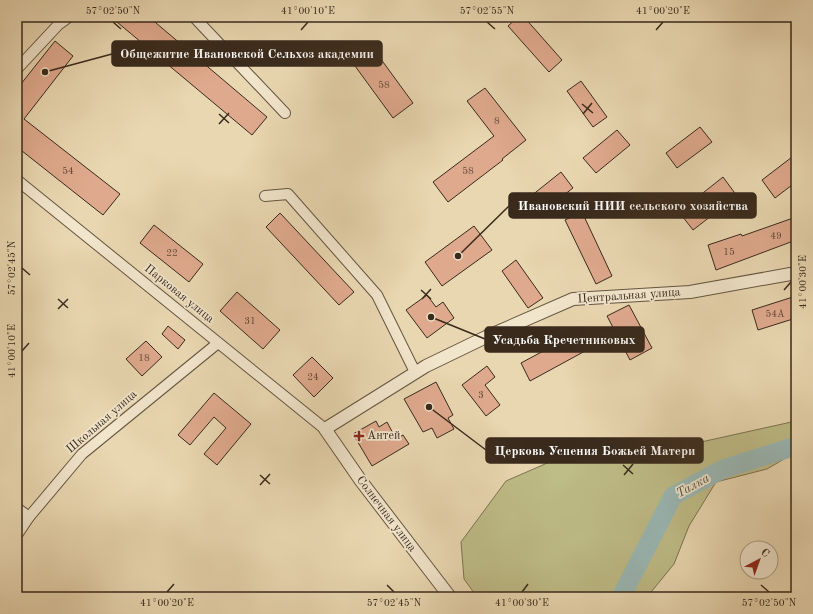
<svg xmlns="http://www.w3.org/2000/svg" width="813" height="614" font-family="'Old Standard TT',serif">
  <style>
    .green { fill: #bebc87; stroke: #7c7352 }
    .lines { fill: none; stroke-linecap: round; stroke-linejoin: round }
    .river { stroke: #9ab8b5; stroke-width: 19 }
    .building { fill: #dfa98d; stroke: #392a1c }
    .minor-casing { stroke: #655541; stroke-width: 12 }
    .tertiary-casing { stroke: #655541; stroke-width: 14 }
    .minor { stroke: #f1e5cc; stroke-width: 10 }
    .tertiary { stroke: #f1e5cc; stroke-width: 12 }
    .ticks { fill: none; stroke: #392a1c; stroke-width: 1.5 }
    .poi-dot { fill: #8f2418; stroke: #f1e5cc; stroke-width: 1.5 }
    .labels { text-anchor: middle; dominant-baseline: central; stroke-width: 3.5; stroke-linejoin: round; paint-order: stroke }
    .number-label { font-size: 10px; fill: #624a38 }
    .street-label { font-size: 12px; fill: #392a1c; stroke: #f1e5cc }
    .poi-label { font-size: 12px; fill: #392a1c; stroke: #f1e5cc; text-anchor: start }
    .water-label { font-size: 13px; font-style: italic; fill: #514e42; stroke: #f1e5cc }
    .leader { fill: none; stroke: #392a1c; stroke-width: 1.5 }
    .callout-dot { fill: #392a1c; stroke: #f1e5cc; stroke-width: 1.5 }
    .callout { fill: #392a1c; stroke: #392a1c; stroke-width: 1.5 }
    .callout-label { font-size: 13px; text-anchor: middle; font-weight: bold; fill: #fff }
    .neatline { fill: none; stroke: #392a1c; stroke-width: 1.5 }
    .ticks-label { font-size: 10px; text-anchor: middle; fill: #392a1c }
  </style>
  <rect width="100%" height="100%" fill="#e9d7b1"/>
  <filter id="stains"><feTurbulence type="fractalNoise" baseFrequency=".005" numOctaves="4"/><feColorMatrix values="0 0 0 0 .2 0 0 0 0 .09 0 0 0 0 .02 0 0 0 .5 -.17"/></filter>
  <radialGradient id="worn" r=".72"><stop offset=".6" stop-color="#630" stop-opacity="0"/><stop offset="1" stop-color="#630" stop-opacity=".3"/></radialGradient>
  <polygon class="green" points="796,421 796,452 767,469 716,482 689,526 674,564 647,597 477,597 464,579 461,542 506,481 568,454 683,446"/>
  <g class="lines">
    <polyline class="river" points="621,597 673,496 723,469 796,446"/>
  </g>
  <g class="building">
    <polygon points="111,17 149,17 267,117 252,135"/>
    <polygon points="518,17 524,17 562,60 549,72 508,26"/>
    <polygon points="55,41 73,56 24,119 120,194 103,215 17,147 17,89"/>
    <polygon points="375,51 413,103 393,118 355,66"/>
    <polygon points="581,81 607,117 593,127 567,91"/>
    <polygon points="485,88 526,140 502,159 503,160 448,202 433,182 494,136 467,101"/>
    <polygon points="700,127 712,142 677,168 666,153"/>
    <polygon points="617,130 630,145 596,173 583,158"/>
    <polygon points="796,154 796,182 775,198 762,180"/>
    <polygon points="561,172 573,188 538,215 526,200"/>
    <polygon points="723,177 737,196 693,230 679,212"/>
    <polygon points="582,212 612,276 596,284 565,220"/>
    <polygon points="280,213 354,292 339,305 266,227"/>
    <polygon points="796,217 796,240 716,270 708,245 741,234 742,236"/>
    <polygon points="154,225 203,264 189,282 140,243"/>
    <polygon points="474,226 492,250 442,286 425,262"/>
    <polygon points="516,260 543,298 528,308 502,271"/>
    <polygon points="237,292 280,330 263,349 220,311"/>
    <polygon points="427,295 436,307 443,302 454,318 427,338 406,310"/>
    <polygon points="796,296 796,318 758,330 752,310"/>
    <polygon points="629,305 652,348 630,360 607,316"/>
    <polygon points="168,326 185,340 178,349 162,334"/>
    <polygon points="588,327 598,344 530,381 521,363"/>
    <polygon points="146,341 162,357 142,376 126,359"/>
    <polygon points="312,357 333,378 314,397 293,375"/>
    <polygon points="487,366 495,377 485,385 500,405 486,416 462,385"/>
    <polygon points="436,382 453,415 448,418 454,429 437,438 432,428 423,432 404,399"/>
    <polygon points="214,393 251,424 217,465 204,454 226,428 214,417 190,445 178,435"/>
    <polygon points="376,421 379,427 387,422 396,439 403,435 409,444 372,466 353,434"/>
  </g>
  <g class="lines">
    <defs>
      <g id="minor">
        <polyline points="194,17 285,113"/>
        <polyline points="17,69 58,25 69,17"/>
        <polyline points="17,180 325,429"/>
        <polyline points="265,196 288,194 377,295 415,372"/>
        <polyline points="17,508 29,517"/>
        <polyline points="17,535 29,517 82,454 218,343"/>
      </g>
      <polyline id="tertiary" points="450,597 361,481 325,429 426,366 486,337 573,299 690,292 796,273"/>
    </defs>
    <use href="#minor" class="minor-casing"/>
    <use href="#tertiary" class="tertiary-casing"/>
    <use href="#minor" class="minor"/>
    <use href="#tertiary" class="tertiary"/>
  </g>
  <path class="ticks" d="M113 22 121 29M487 22 495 29M301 30 308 22M656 30 663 22M582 104 593 113M219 114 229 123M583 114 592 103M219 124 229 113M22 268 30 275M421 290 431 299M784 290 791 282M58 299 68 308M422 299 431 289M58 309 68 299M22 351 29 343M623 465 633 474M260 475 270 484M624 475 633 464M260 485 270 474M387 585 394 592M761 585 769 592M167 592 174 584M522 592 528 584"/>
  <path class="poi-dot" d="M357 430h4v4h4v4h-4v4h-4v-4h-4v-4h4z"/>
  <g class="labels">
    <g class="number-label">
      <text x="384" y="85">58</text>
      <text x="497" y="121">8</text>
      <text x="68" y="171">54</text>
      <text x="468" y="171">58</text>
      <text x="776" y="236">49</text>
      <text x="729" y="252">15</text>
      <text x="172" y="253">22</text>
      <text x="775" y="314">54А</text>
      <text x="250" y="321">31</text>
      <text x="144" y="358">18</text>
      <text x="313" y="377">24</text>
      <text x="481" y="395">3</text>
    </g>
    <g class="street-label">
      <text transform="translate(179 294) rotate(39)">Парковая улица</text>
      <text transform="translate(629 296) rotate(-4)">Центральная улица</text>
      <text transform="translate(102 422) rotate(-41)">Школьная улица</text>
      <text transform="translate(386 514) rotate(53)">Солнечная улица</text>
    </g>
    <g class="poi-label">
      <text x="367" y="436">Антей</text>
    </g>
    <g class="water-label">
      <text transform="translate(693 486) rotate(-29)">Талка</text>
    </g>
  </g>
  <path class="leader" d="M45 72L112 54M458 256L509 206M431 317L485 339M429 407L486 450"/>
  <g class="callout-dot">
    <circle cx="45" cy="72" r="4"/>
    <circle cx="458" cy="256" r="4"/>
    <circle cx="431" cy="317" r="4"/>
    <circle cx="429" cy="407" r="4"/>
  </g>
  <g class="callout">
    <rect x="112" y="41" width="270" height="25" rx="4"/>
    <rect x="509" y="193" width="247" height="25" rx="4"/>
    <rect x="485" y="327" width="159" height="25" rx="4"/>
    <rect x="486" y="438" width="217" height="25" rx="4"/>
  </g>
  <g class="callout-label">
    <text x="247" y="58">Общежитие Ивановской Сельхоз академии</text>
    <text x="633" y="210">Ивановский НИИ сельского хозяйства</text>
    <text x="564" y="344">Усадьба Кречетниковых</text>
    <text x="595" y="455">Церковь Успения Божьей Матери</text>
  </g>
  <rect width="813" height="614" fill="none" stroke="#e9d7b1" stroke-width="44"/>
  <g transform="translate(759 560) rotate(41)"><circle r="19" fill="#f1e5cc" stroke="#a79a86"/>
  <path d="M0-3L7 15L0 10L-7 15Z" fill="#8f2418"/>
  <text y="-6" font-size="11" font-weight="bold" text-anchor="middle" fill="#392a1c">С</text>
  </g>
  <rect x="22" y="22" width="769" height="570" class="neatline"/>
  <g class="ticks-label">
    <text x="113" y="14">57°02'50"N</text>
    <text x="308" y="14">41°00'10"E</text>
    <text x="487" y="14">57°02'55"N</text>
    <text x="663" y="14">41°00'20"E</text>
    <text transform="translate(11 268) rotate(-90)" y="4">57°02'45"N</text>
    <text transform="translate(802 282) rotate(-90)" y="4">41°00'30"E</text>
    <text transform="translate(11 351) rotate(-90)" y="4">41°00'10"E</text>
    <text x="167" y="606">41°00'20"E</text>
    <text x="394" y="606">57°02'45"N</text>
    <text x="522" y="606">41°00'30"E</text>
    <text x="769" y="606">57°02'50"N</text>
  </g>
  <rect width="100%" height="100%" filter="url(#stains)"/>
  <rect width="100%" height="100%" fill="url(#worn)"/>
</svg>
